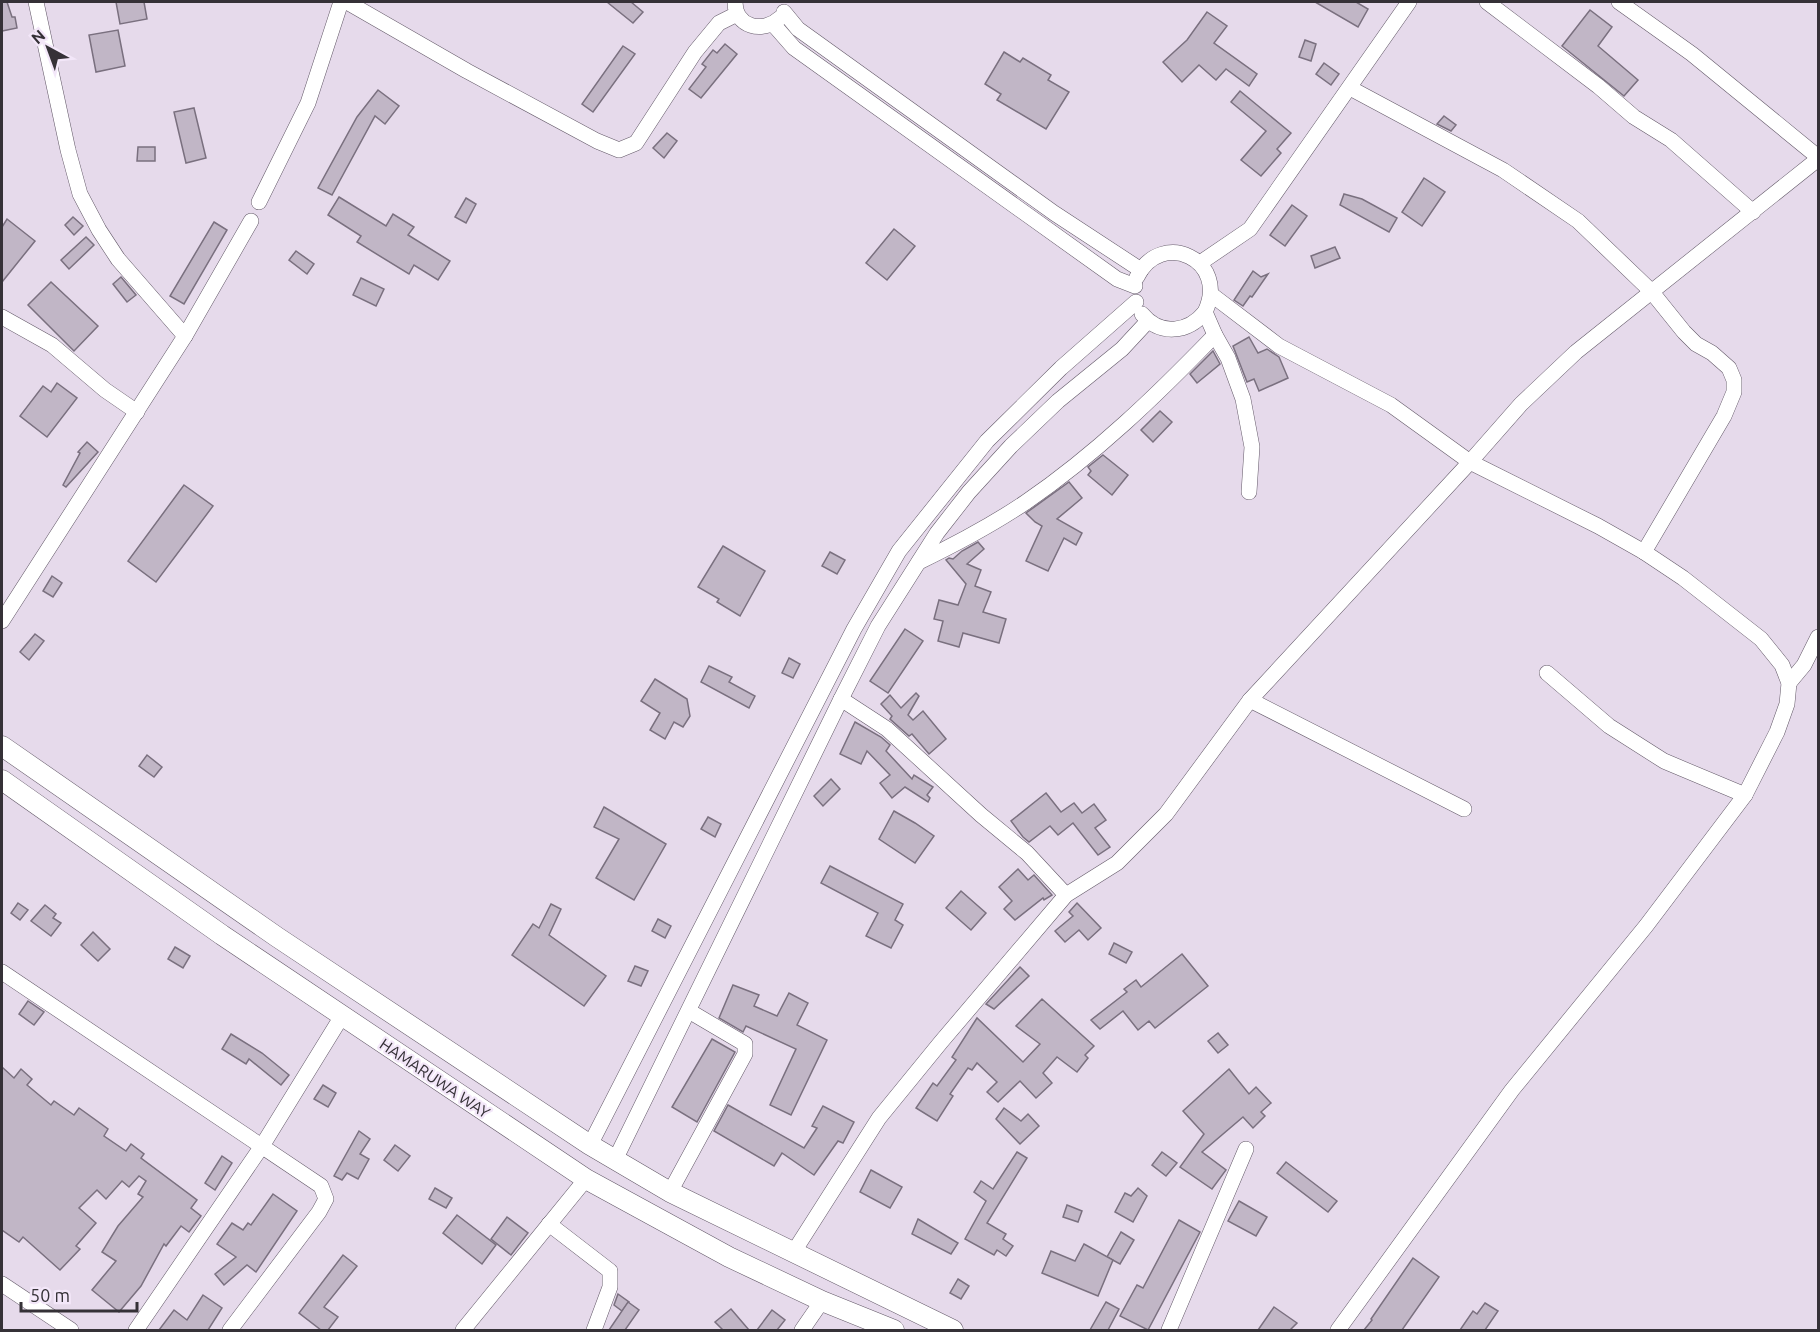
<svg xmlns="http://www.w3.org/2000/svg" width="1820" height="1332" font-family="Ubuntu,sans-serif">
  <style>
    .building { fill: #c1b6c6; stroke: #7a707f; stroke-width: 1.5 }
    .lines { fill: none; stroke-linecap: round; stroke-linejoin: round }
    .minor-casing { stroke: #635968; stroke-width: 16 }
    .major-casing { stroke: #635968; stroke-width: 21 }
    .minor { stroke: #fff; stroke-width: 15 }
    .major { stroke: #fff; stroke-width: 20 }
    .labels { text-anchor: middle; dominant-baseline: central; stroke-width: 4.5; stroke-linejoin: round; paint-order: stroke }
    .street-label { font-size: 16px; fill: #353137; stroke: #f3e7f9 }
  </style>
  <rect width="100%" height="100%" fill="#e6daeb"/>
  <g class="building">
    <polygon points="2,2 7,2 12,17 15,17 17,28 2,31"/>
    <polygon points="116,2 144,2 147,19 120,24"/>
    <polygon points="607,2 631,2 643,12 633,23"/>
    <polygon points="1315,2 1356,2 1368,9 1358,27"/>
    <polygon points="1590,10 1612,27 1598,46 1638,80 1624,96 1562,46"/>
    <polygon points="1207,12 1227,26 1214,43 1257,74 1249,86 1226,69 1216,80 1199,65 1182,82 1163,62 1187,40"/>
    <polygon points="118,30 125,66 96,72 89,35"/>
    <polygon points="1305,40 1316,44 1311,61 1299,57"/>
    <polygon points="725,44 737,54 701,98 689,89 706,67 702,64 713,50 717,53"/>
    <polygon points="623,46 635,54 593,112 582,104"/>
    <polygon points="1004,52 1020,62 1023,58 1051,75 1048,80 1069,92 1046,129 997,100 1001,94 985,84"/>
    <polygon points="1324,63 1339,74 1331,85 1316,74"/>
    <polygon points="378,90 399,106 385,124 375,116 332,195 318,188 357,117"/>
    <polygon points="1240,91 1291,133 1277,149 1281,153 1261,176 1241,160 1266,131 1231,102"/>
    <polygon points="194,108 206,158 186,163 174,112"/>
    <polygon points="1444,116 1456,125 1451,131 1437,124"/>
    <polygon points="667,133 677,141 664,158 653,148"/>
    <polygon points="138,147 155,147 155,161 137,161"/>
    <polygon points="1424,178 1445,192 1422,226 1402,212"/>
    <polygon points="1344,194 1362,199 1397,218 1389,232 1340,205"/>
    <polygon points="339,197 386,226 393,214 414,227 408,235 450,261 438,280 414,265 409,274 357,242 361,236 328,215"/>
    <polygon points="466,198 476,204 466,223 455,217"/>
    <polygon points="1292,205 1307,216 1285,246 1270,235"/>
    <polygon points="73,217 83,226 74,235 65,225"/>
    <polygon points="7,219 35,241 2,282 2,227"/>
    <polygon points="214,222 227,230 184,304 170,296"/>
    <polygon points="894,229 915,246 887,280 866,263"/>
    <polygon points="86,237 94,245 69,269 61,260"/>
    <polygon points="1335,247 1340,258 1315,268 1311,256"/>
    <polygon points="296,251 314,264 307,274 289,260"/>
    <polygon points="1253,271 1261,277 1268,274 1252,297 1250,296 1243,306 1234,300"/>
    <polygon points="121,277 136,295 127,302 113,284"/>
    <polygon points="361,278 384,289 376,306 353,295"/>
    <polygon points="51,282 98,326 74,351 28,305"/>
    <polygon points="1249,337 1258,353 1267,349 1279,357 1288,378 1259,391 1254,379 1247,382 1233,346"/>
    <polygon points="1213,351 1220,364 1197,383 1190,374"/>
    <polygon points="57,383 77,398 47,437 20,416 43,386 51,392"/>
    <polygon points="1160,411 1172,422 1153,442 1141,430"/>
    <polygon points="87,442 98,452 66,487 63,485 80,453 78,452"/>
    <polygon points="1103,455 1128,475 1112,495 1088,475 1091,471 1088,467"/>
    <polygon points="1069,482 1082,498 1057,519 1082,533 1076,545 1064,538 1048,571 1026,561 1042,526 1035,522 1026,513"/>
    <polygon points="184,485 213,506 156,582 128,561"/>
    <polygon points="978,542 984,549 967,564 981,570 975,586 991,592 983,612 1006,619 999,643 963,633 959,647 938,641 943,621 934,619 939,600 958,605 966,584 946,560 949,558 953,559 962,551"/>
    <polygon points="723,546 765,571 740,616 717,602 719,599 698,587"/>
    <polygon points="830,552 845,560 837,574 822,566"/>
    <polygon points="52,576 62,583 53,597 43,591"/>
    <polygon points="905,629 923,641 888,693 870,681"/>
    <polygon points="35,634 44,641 29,660 20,652"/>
    <polygon points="789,658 800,664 793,678 782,673"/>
    <polygon points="709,666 732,677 729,682 755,696 749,708 701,682"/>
    <polygon points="655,679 687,699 690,716 683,727 674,722 665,739 650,730 660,713 641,701"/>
    <polygon points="916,693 919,696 908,715 913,720 923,711 946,739 929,754 912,734 909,736 890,719 892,716 881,704 890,695 901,708"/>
    <polygon points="855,722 881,737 890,745 886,751 912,779 914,775 933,787 927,795 930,798 928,802 905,787 892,798 880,783 890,775 867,751 861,764 840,754"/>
    <polygon points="147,755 162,767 154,777 139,766"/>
    <polygon points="831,779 840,789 823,806 814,796"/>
    <polygon points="1046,793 1061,812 1074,803 1082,813 1094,804 1106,820 1095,828 1110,847 1098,855 1073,823 1058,835 1050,826 1029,842 1023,837 1011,821"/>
    <polygon points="604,807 666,844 634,900 596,878 619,839 594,827"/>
    <polygon points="894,811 915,823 934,836 915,863 879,839"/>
    <polygon points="708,817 721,824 715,837 701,829"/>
    <polygon points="830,866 903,904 895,920 903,925 891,948 866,936 878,913 821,883"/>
    <polygon points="1018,869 1028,880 1034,875 1052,895 1044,900 1043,898 1015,920 1004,909 1012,901 999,887"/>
    <polygon points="961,891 986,913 971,930 946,908"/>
    <polygon points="18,903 28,910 20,920 11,913"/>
    <polygon points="1077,903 1101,928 1088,940 1079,930 1065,942 1055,931 1073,916 1069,912"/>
    <polygon points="551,904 561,909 549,935 606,976 584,1006 512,955 533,924 539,928"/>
    <polygon points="45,905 56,914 53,918 61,923 51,936 31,921"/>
    <polygon points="658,919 671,926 665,938 652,931"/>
    <polygon points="93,932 110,949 98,961 81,945"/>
    <polygon points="1114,943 1132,952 1126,963 1109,954"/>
    <polygon points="175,947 190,956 183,968 168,959"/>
    <polygon points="1182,954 1208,986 1155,1028 1149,1021 1138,1030 1123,1011 1100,1029 1091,1020 1127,992 1124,989 1136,980 1141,987"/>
    <polygon points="635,966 648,971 641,986 628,981"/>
    <polygon points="1020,967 1029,976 994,1009 986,1004"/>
    <polygon points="733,985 759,995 754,1006 777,1016 789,993 808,1003 797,1025 827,1040 791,1115 770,1105 796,1049 746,1026 743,1032 719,1018"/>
    <polygon points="1042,999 1094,1046 1085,1055 1088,1058 1077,1072 1057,1057 1043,1073 1052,1083 1036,1098 1020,1081 998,1102 987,1092 997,1082 977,1063 972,1070 968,1068 950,1094 953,1096 937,1121 916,1108 933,1083 937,1086 956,1060 952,1057 977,1018 1023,1062 1040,1044 1016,1026"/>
    <polygon points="28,1001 44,1012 34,1025 19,1014"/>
    <polygon points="1218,1033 1228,1045 1218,1053 1208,1041"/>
    <polygon points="231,1034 262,1053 289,1075 281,1085 249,1059 246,1064 222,1049"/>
    <polygon points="712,1039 735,1052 697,1122 672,1107"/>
    <polygon points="2,1067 14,1078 21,1069 32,1079 27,1085 51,1105 54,1101 74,1115 79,1108 108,1129 104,1136 126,1151 131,1144 144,1154 141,1158 197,1200 191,1208 201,1216 189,1232 181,1226 166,1246 164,1244 141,1286 119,1312 92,1290 116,1261 102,1252 118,1226 143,1197 138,1194 146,1181 139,1176 129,1187 122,1181 106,1199 97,1190 79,1208 96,1223 76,1246 80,1249 60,1270 23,1237 19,1242 2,1230"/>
    <polygon points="1229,1069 1249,1094 1256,1087 1271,1103 1261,1112 1265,1116 1253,1128 1243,1117 1202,1152 1226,1170 1212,1189 1180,1167 1204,1134 1183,1111"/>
    <polygon points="323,1085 336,1093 328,1107 314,1099"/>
    <polygon points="728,1105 804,1148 817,1128 812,1126 823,1106 854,1122 843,1143 838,1141 814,1175 782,1153 774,1166 714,1131"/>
    <polygon points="1004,1108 1021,1121 1028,1114 1039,1126 1020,1144 996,1119"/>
    <polygon points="359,1131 370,1139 360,1154 369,1159 358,1179 347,1173 342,1180 334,1176"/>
    <polygon points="395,1145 410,1156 398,1171 384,1160"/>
    <polygon points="1017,1152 1027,1158 987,1223 1006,1234 1003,1239 1013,1246 1006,1256 997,1250 994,1255 965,1239 986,1201 974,1192 981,1181 993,1189"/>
    <polygon points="1162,1152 1177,1163 1166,1176 1152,1165"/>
    <polygon points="222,1156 232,1163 215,1190 205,1183"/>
    <polygon points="1286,1162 1337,1201 1328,1212 1277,1173"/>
    <polygon points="871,1170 902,1187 890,1208 860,1192"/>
    <polygon points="435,1188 452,1198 446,1208 429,1199"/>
    <polygon points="1138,1188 1147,1196 1133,1222 1115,1212 1125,1193 1131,1196"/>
    <polygon points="273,1194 297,1211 256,1272 247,1265 224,1285 215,1274 236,1257 217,1244 232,1223 243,1230 248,1223 251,1225"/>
    <polygon points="1239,1201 1267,1217 1256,1236 1228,1221"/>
    <polygon points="1067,1205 1082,1211 1078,1222 1063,1217"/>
    <polygon points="457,1215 496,1245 482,1264 443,1233"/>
    <polygon points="507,1217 528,1233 511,1255 491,1239"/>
    <polygon points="918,1219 958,1243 951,1254 912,1234"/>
    <polygon points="1179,1220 1200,1232 1148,1330 1120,1316 1137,1285 1143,1288"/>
    <polygon points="1121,1232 1134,1240 1120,1264 1107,1257"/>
    <polygon points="1084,1244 1113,1260 1098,1296 1042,1273 1051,1251 1075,1261"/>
    <polygon points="343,1255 357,1266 324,1307 338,1317 328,1330 321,1330 299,1313"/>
    <polygon points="1413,1258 1439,1277 1402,1330 1364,1330 1372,1320 1371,1319"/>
    <polygon points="958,1279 969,1286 961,1299 950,1293"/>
    <polygon points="618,1294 629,1302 622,1311 614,1305"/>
    <polygon points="203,1295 222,1308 208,1330 159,1330 174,1310 187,1320"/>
    <polygon points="628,1302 639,1310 625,1330 609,1330"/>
    <polygon points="1106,1302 1119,1309 1108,1330 1090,1330"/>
    <polygon points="1485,1303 1498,1311 1485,1330 1460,1330 1473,1311 1477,1314"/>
    <polygon points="1274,1307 1297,1323 1290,1330 1258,1330"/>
    <polygon points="731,1309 749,1330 723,1330 715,1322"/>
    <polygon points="772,1310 785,1320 777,1330 757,1330"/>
  </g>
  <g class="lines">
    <defs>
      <g id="minor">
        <polyline points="36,2 68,150 80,194 99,230 118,259 185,336"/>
        <polyline points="347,2 467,71 597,141 619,150 636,143 695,52 719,23 737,14"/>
        <path d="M735 2C735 27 763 34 780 18"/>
        <polyline points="1487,2 1598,86 1634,117 1671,140 1753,212"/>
        <polyline points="1619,2 1692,54 1818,157"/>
        <polyline points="784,12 798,29 1054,213 1141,270"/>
        <polyline points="773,24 794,48 1117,279 1135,286"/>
        <polyline points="1350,88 1503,170 1578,221 1651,291 1684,332 1696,344 1712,353 1729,368 1734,380 1734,392 1724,416 1644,552"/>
        <polyline points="259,202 308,103 341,2"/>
        <polyline points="1200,263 1250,229 1409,2"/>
        <path d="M1137 277C1161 228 1230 260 1205 312L1215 335 1228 358 1243 399 1252 447 1249 492"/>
        <polyline points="1212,295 1279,346 1391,405 1470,462 1598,526 1644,552 1683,578 1761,639 1782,665 1789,683 1787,704 1777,732 1745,795 1646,926 1512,1090 1338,1330"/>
        <path d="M1142 314C1160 336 1188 333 1205 312"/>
        <polyline points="2,317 52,345 105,390 137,412"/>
        <path d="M919 562C956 544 992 525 1026 502 1096 454 1157 395 1215 335"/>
        <polyline points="2,621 185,336 251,221"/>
        <polyline points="1547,673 1609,726 1664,761 1745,795"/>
        <polyline points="1789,683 1804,665 1818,637"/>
        <polyline points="841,699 887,729 981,815 1027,853 1066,895"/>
        <polyline points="1250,700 1464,809"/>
        <polyline points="2,972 321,1186 326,1199 319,1212 230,1330"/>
        <polyline points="590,1145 854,629 899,551 987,441 1061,368 1136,302"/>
        <polyline points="615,1160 841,699 878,626 937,533 969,492 1011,446 1058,401 1122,349 1148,321"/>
        <polyline points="670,1192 745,1054 745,1044 689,1011"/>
        <polyline points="549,1224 610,1271 610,1287 594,1330"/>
        <polyline points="793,1253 879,1118 941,1042 1066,895 1117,863 1166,814 1250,700 1470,462 1521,404 1576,352 1818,159"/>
        <polyline points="2,1284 71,1330"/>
        <polyline points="136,1330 262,1146 342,1016"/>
        <polyline points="463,1330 586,1179"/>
        <polyline points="802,1330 822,1301"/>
        <polyline points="1169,1330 1246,1149"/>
      </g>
      <g id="major">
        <polyline points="2,746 277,937 590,1145 670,1192 953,1330"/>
        <polyline points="2,780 222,935 586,1179 729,1257 822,1301 894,1330"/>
      </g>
    </defs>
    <use href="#minor" class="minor-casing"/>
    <use href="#major" class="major-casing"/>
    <use href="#minor" class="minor"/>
    <use href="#major" class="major"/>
  </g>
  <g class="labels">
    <g class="street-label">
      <text transform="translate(435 1078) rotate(34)">HAMARUWA WAY</text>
    </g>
  </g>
  <rect width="1820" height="1332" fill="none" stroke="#353137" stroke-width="6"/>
  <g transform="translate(48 48) rotate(319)" stroke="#f3e7f9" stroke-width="4.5" paint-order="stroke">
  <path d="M0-4.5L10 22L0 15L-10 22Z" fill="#353137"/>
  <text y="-9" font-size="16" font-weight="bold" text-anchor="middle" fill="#353137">N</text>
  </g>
  <path d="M21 1302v9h116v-9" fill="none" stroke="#353137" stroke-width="3"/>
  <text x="30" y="1302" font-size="18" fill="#353137" stroke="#f3e7f9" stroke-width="4.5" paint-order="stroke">50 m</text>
</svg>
